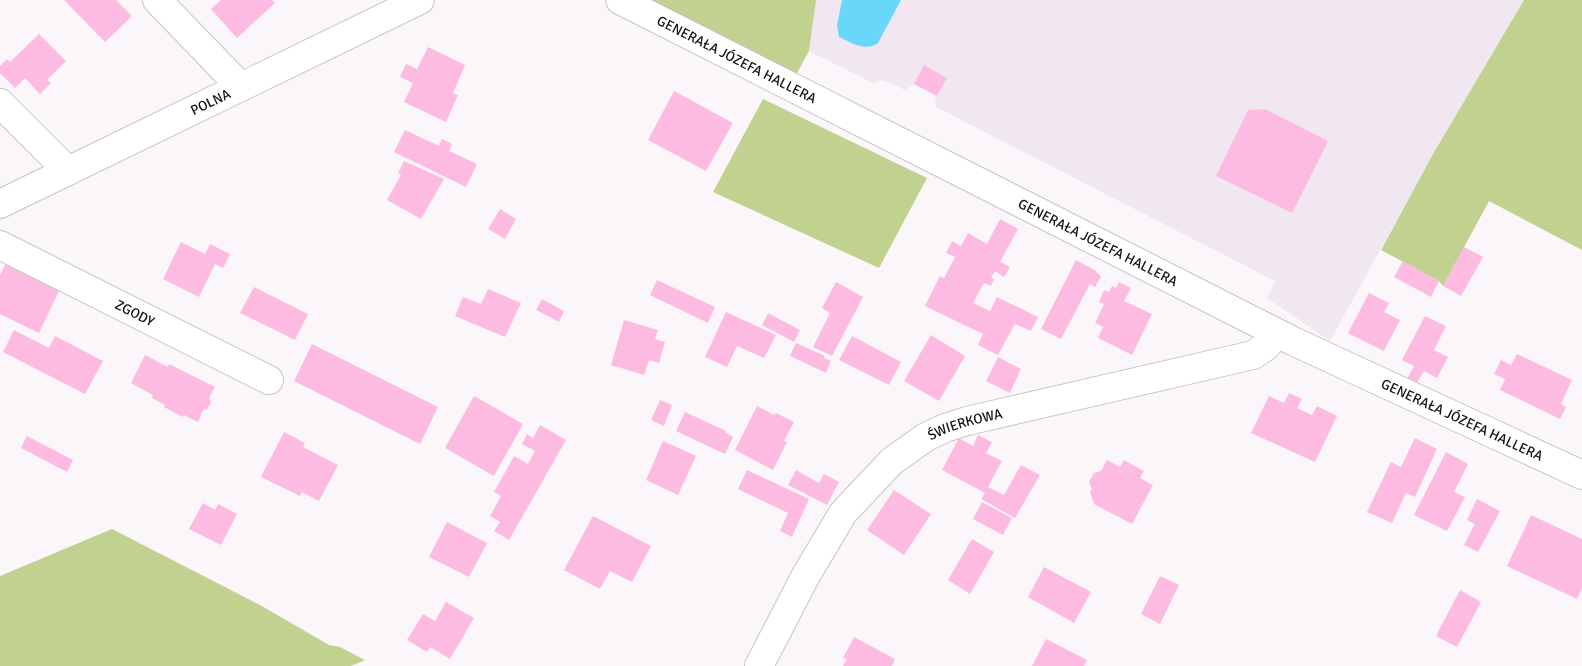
<svg xmlns="http://www.w3.org/2000/svg" width="1582" height="666" font-family="Signika,sans-serif">
  <style>
    .built { fill: #f1e7f1 }
    .green { fill: #c0d190 }
    .water { fill: #68d7fa }
    .building { fill: #febbe1 }
    .lines { fill: none; stroke-linecap: round; stroke-linejoin: round }
    .minor-casing { stroke: #c7c4c7; stroke-width: 30 }
    .minor { stroke: #fff; stroke-width: 28 }
    .labels { text-anchor: middle; dominant-baseline: central; stroke-width: 4.5; stroke-linejoin: round; paint-order: stroke }
    .street-label { font-size: 14px; fill: #151415; stroke: #fff }
  </style>
  <rect width="100%" height="100%" fill="#faf6fa"/>
  <polygon class="built" points="816,0 1524,0 1433,154 1330,341 1267,298 1275,281 936,107 935,100 937,96 914,84 905,90 883,80 873,83 809,51"/>
  <g class="green">
    <polygon points="646,0 816,0 809,51 796,75"/>
    <polygon points="1524,0 1582,0 1582,250 1489,201 1443,286 1439,281 1381,250 1433,154"/>
    <polygon points="763,99 927,178 879,268 713,192"/>
    <polygon points="112,529 260,605 329,645 340,647 365,660 351,666 0,666 0,576"/>
  </g>
  <path class="water" d="M842 0H901L878 43C865 52 852 43 839 37L837 25Z"/>
  <g class="building">
    <polygon points="64,0 116,0 132,16 105,42"/>
    <polygon points="221,0 272,0 275,3 237,38 211,9"/>
    <polygon points="39,34 66,61 47,80 51,83 40,94 25,78 15,88 0,73 0,66 7,59 10,62"/>
    <polygon points="428,47 465,65 453,93 458,95 446,122 404,102 413,83 400,77 406,64 417,69"/>
    <polygon points="924,65 947,78 937,96 914,84"/>
    <polygon points="674,91 733,123 706,171 648,140"/>
    <polygon points="1265,109 1328,141 1292,213 1216,176 1248,110"/>
    <polygon points="405,130 439,146 442,139 452,144 449,151 477,164 466,187 394,152"/>
    <polygon points="404,161 444,179 421,219 387,200 401,175 398,173"/>
    <polygon points="500,209 516,219 505,239 488,229"/>
    <polygon points="1000,219 1018,229 1000,262 1010,267 1004,277 995,271 991,278 994,279 991,286 984,283 973,303 990,311 997,297 1038,317 1031,331 1015,324 998,355 978,345 983,334 925,306 940,276 944,278 955,257 946,253 952,241 961,246 968,233 987,244"/>
    <polygon points="181,242 205,254 210,244 230,254 223,268 215,264 199,297 163,279"/>
    <polygon points="1464,247 1483,257 1461,296 1443,286"/>
    <polygon points="1076,260 1096,271 1096,272 1101,276 1095,287 1090,284 1061,339 1041,329"/>
    <polygon points="1403,261 1439,281 1431,297 1394,277"/>
    <polygon points="6,263 60,289 39,333 0,314 0,275"/>
    <polygon points="657,280 715,307 708,323 650,295"/>
    <polygon points="836,282 863,297 832,356 813,347 830,313 822,308"/>
    <polygon points="1119,282 1131,288 1124,301 1152,314 1132,355 1098,338 1103,327 1095,323 1104,304 1099,302 1104,290 1109,292 1112,286 1116,288"/>
    <polygon points="254,287 308,314 295,340 240,313"/>
    <polygon points="488,289 521,303 505,337 455,316 463,297 481,304"/>
    <polygon points="1369,293 1389,303 1384,312 1400,320 1384,351 1348,333"/>
    <polygon points="542,299 564,311 559,322 536,310"/>
    <polygon points="726,312 776,335 764,358 737,346 727,367 705,357"/>
    <polygon points="768,313 800,330 794,342 762,325"/>
    <polygon points="1425,316 1446,326 1434,350 1448,357 1437,378 1424,371 1417,383 1407,379 1414,366 1402,360"/>
    <polygon points="624,320 658,330 655,339 665,342 659,363 649,360 644,375 611,365"/>
    <polygon points="14,330 49,348 55,336 103,361 85,394 3,352"/>
    <polygon points="931,335 965,356 939,401 904,381"/>
    <polygon points="852,336 901,362 889,385 839,360"/>
    <polygon points="796,343 825,356 824,358 831,361 826,373 790,356"/>
    <polygon points="312,344 438,407 420,444 294,381"/>
    <polygon points="1517,354 1572,380 1561,404 1566,407 1560,419 1500,390 1505,379 1494,374 1501,360 1511,365"/>
    <polygon points="145,355 168,367 169,364 215,387 209,398 211,402 207,409 203,410 198,422 184,415 183,417 164,407 165,405 152,398 153,395 131,383"/>
    <polygon points="998,357 1021,369 1010,393 986,381"/>
    <polygon points="1289,393 1302,399 1297,408 1312,415 1317,406 1337,416 1315,462 1251,433 1269,396 1284,403"/>
    <polygon points="474,396 523,424 494,476 445,448"/>
    <polygon points="660,400 672,405 664,426 651,420"/>
    <polygon points="757,406 774,415 776,413 794,422 784,441 787,442 773,470 735,450"/>
    <polygon points="685,412 726,431 725,432 733,437 725,454 676,431"/>
    <polygon points="540,425 566,440 509,540 494,531 500,522 490,516 501,496 494,492 514,456 528,464 535,451 522,444 527,434 533,438"/>
    <polygon points="284,432 305,443 303,447 338,465 319,501 302,492 300,496 261,477"/>
    <polygon points="978,435 992,442 986,453 1002,461 988,487 1004,495 1021,465 1040,475 1015,518 981,499 985,493 942,470 959,438 973,446"/>
    <polygon points="27,436 73,460 67,472 21,448"/>
    <polygon points="1415,438 1437,449 1415,497 1406,493 1392,523 1367,512 1391,462 1401,467"/>
    <polygon points="663,441 696,456 678,495 646,480"/>
    <polygon points="1446,452 1468,464 1454,492 1465,497 1447,531 1414,515"/>
    <polygon points="1107,460 1120,467 1124,460 1144,471 1140,478 1153,485 1132,524 1094,504 1090,492 1092,489 1089,482 1094,473 1101,471"/>
    <polygon points="747,470 809,499 792,537 780,531 788,513 738,489"/>
    <polygon points="796,470 819,483 824,474 839,482 827,505 788,485"/>
    <polygon points="894,490 931,514 904,555 867,530"/>
    <polygon points="1477,499 1500,511 1478,552 1464,545 1475,524 1467,520"/>
    <polygon points="982,502 1012,518 1003,535 973,519"/>
    <polygon points="203,503 215,510 218,504 237,514 221,545 189,529"/>
    <polygon points="1531,515 1582,539 1582,588 1577,599 1507,566"/>
    <polygon points="593,516 651,546 632,582 610,571 600,589 564,570"/>
    <polygon points="447,522 487,543 469,577 429,557"/>
    <polygon points="972,539 994,552 970,594 948,580"/>
    <polygon points="1044,567 1091,592 1074,623 1028,597"/>
    <polygon points="1160,576 1179,585 1160,624 1141,614"/>
    <polygon points="1460,590 1481,602 1457,647 1436,636"/>
    <polygon points="446,602 474,618 450,659 430,647 427,652 407,640 423,614 435,621"/>
    <polygon points="854,637 895,659 892,666 843,666 847,659 843,658"/>
    <polygon points="1046,639 1087,660 1084,666 1032,666"/>
  </g>
  <g class="lines">
    <defs>
      <g id="minor">
        <polyline points="157,0 241,87"/>
        <path id="s1" d="M620 0 1295 342 1582 475"/>
        <polyline points="0,103 68,171"/>
        <path id="s2" d="M0 204 420 0"/>
        <path id="s3" d="M0 245 269 380"/>
        <path id="s4" d="M759 666 805 577 843 513 892 461 926 437 945 428 967 421 1253 355 1265 347 1278 334"/>
      </g>
    </defs>
    <use href="#minor" class="minor-casing"/>
    <use href="#minor" class="minor"/>
  </g>
  <g class="labels">
    <g class="street-label">
      <text stroke="none"><textPath href="#s1" startOffset="131">GENERAŁA JÓZEFA HALLERA</textPath></text>
      <text stroke="none"><textPath href="#s2" startOffset="234">POLNA</textPath></text>
      <text stroke="none"><textPath href="#s1" startOffset="536">GENERAŁA JÓZEFA HALLERA</textPath></text>
      <text stroke="none"><textPath href="#s3" startOffset="151">ZGODY</textPath></text>
      <text stroke="none"><textPath href="#s1" startOffset="941">GENERAŁA JÓZEFA HALLERA</textPath></text>
      <text stroke="none"><textPath href="#s4" startOffset="329">ŚWIERKOWA</textPath></text>
    </g>
  </g>
</svg>
